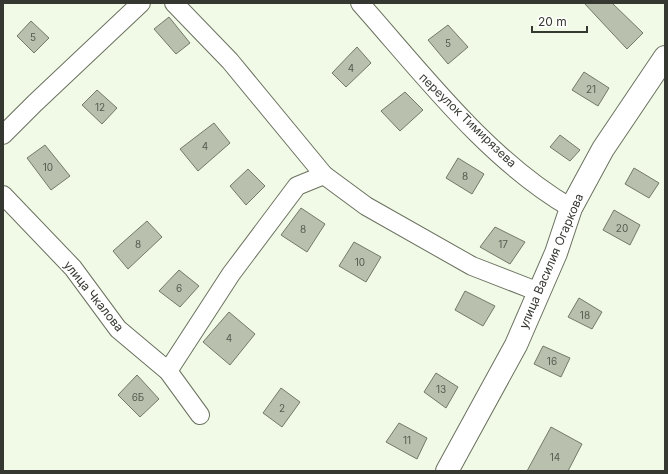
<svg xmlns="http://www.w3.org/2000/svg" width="668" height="474" font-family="Inter,sans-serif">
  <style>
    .building { fill: #b9c1ae; stroke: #727968 }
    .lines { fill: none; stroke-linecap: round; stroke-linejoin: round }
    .minor-casing { stroke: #6a715f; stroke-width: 20 }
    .tertiary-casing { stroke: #6a715f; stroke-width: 24 }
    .minor { stroke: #fff; stroke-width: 18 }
    .tertiary { stroke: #fff; stroke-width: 22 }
    .labels { text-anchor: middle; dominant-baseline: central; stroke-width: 3; stroke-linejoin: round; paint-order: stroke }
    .number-label { font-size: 10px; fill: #565a50 }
    .street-label { font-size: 12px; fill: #353830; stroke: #fff }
  </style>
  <rect width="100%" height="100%" fill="#f1fae6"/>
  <g class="building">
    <polygon points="584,3 612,3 643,33 627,49"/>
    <polygon points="169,17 190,43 176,54 154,29"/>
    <polygon points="31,21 49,38 34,53 17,36"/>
    <polygon points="448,25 468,47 448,64 428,40"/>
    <polygon points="357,47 371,63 346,87 332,73"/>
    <polygon points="584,72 609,88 598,106 572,90"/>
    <polygon points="97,90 117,108 102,124 82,105"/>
    <polygon points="405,92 423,110 400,131 381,111"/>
    <polygon points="214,123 230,143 198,171 180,149"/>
    <polygon points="560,135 580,150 570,161 550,147"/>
    <polygon points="45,145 70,176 51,190 27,158"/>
    <polygon points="458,158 484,174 472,194 446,178"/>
    <polygon points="634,168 659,183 649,198 625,184"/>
    <polygon points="248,169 265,186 246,205 230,186"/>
    <polygon points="301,208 325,224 307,252 281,235"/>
    <polygon points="614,210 640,225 630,245 603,230"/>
    <polygon points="147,221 162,237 128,269 113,251"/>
    <polygon points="495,227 525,242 510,264 480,247"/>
    <polygon points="354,242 381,257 366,282 339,266"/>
    <polygon points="179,270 199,286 180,307 159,291"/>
    <polygon points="465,291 495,306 483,326 455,310"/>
    <polygon points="579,298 602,312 592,329 568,317"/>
    <polygon points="229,312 255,334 230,365 203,342"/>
    <polygon points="543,346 570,358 561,377 534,364"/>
    <polygon points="436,373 458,387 446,408 424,392"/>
    <polygon points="137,375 159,399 140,417 118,395"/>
    <polygon points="281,388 300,402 282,427 263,413"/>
    <polygon points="399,423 427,438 417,459 386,442"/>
    <polygon points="551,427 582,444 568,471 527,471"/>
  </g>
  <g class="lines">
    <defs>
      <g id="minor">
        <polyline points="174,3 230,61 324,175 366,206 472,266 539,292"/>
        <path d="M360 3C423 74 488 160 571 208"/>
        <polyline points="3,135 35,103 141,3"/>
        <polyline points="3,195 73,268 118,329 168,371 200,415"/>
        <polyline points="168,371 231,274 297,186 324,175"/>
      </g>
      <polyline id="tertiary" points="447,471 516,345 556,253 571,208 603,149 665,57"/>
    </defs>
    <use href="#minor" class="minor-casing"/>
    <use href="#tertiary" class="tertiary-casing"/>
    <use href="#minor" class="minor"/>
    <use href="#tertiary" class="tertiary"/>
  </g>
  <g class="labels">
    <g class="number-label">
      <text x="33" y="37">5</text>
      <text x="448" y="43">5</text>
      <text x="351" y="68">4</text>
      <text x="591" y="89">21</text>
      <text x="100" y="107">12</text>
      <text x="205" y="146">4</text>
      <text x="48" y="167">10</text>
      <text x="465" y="176">8</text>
      <text x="622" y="228">20</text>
      <text x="303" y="229">8</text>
      <text x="138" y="244">8</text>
      <text x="503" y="244">17</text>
      <text x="360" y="262">10</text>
      <text x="179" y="288">6</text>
      <text x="585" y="315">18</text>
      <text x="229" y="338">4</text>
      <text x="552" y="361">16</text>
      <text x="441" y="389">13</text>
      <text x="138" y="397">6Б</text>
      <text x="282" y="408">2</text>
      <text x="407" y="440">11</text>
      <text x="555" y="457">14</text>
    </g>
    <g class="street-label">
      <text transform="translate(468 120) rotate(44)">переулок Тимирязева</text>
      <text transform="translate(551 261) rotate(-67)">улица Василия Огаркова</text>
      <text transform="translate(94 296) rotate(51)">улица Чкалова</text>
    </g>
  </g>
  <rect width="668" height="474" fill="none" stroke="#353830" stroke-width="8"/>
  <path d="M532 26v6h55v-6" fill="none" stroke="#353830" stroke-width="2"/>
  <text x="538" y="26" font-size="12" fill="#353830" stroke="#ffffff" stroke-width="3" paint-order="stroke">20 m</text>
</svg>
